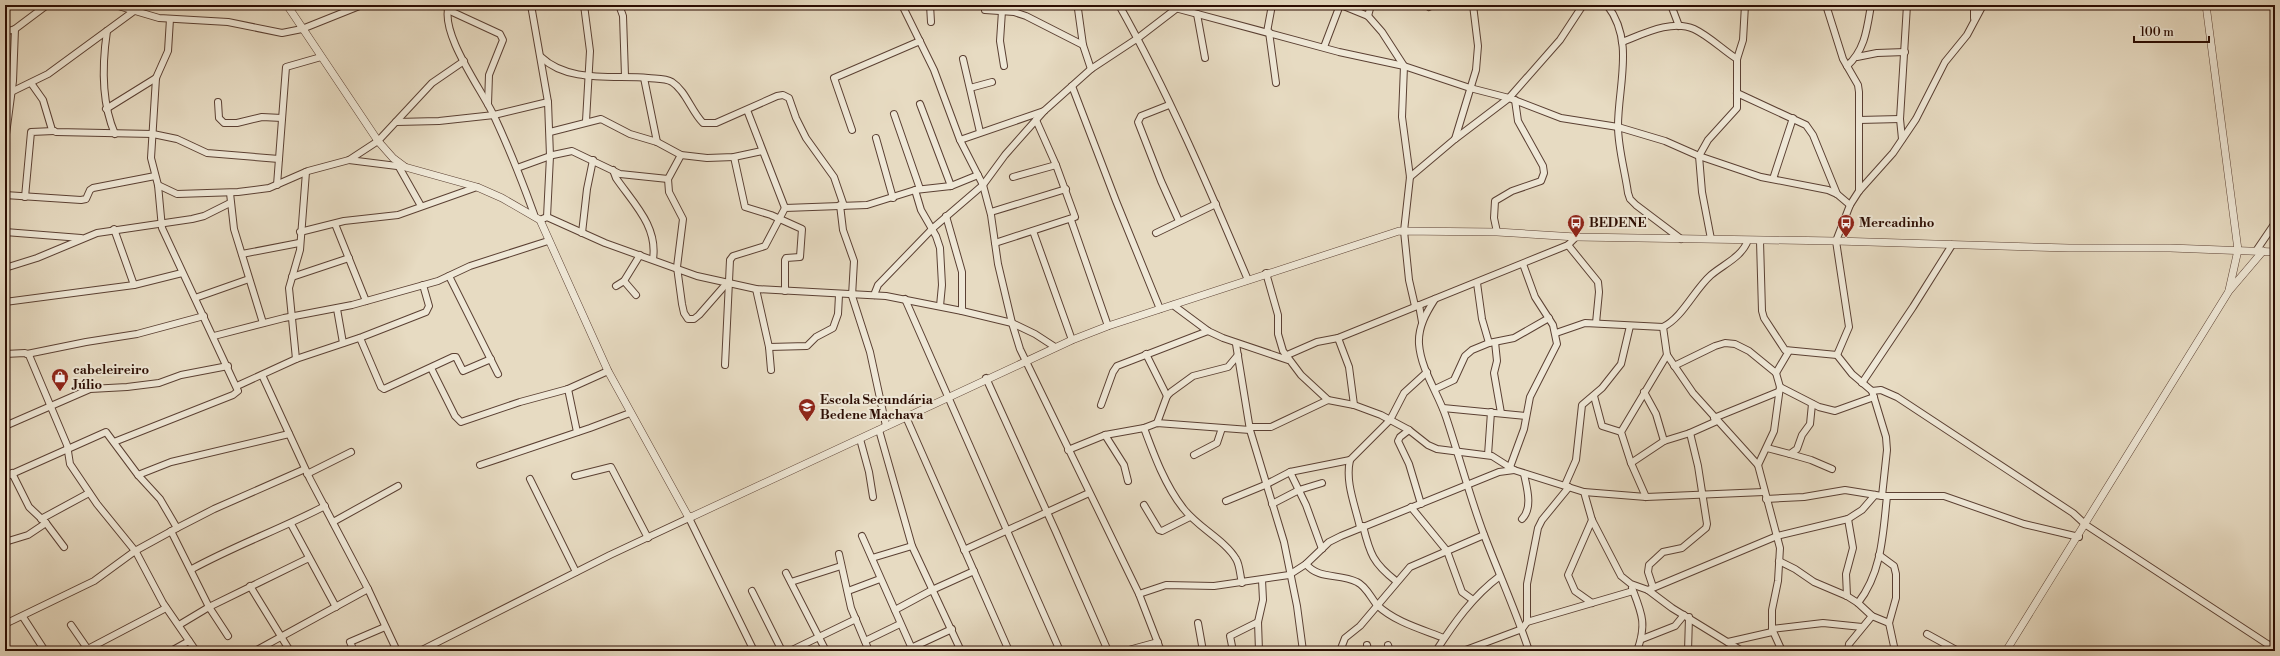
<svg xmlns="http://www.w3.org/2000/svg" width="2280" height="656" font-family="'Libre Bodoni',serif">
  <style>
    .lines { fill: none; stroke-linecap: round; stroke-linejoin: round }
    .minor-casing { stroke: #5b4033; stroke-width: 8 }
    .tertiary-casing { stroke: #5b4033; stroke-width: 8 }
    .minor { stroke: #efe8d7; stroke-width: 6 }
    .tertiary { stroke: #efe8d7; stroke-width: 7 }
    .labels { text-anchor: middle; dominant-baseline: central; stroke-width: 4; stroke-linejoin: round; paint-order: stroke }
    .poi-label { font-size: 13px; font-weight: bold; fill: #2c0d03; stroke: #efe8d7; text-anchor: start }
  </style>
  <rect width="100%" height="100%" fill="#e7dbc2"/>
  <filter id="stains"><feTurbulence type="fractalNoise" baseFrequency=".005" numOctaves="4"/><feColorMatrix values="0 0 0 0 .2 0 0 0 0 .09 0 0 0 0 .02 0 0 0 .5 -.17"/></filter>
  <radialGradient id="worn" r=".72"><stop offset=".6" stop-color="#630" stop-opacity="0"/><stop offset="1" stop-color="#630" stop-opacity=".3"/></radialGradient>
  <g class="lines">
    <defs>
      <g id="minor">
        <polyline points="115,5 159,18 228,22 282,33 302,29 362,5"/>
        <path d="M449 5C439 33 482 90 494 116 509 148 522 181 534 214"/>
        <polyline points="531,5 548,102 550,156 547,217"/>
        <polyline points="584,5 590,51 586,121"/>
        <polyline points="619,5 623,16 625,76"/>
        <polyline points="902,5 934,70 960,140 983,185 991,215 998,264 1012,323 1020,349 1139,594 1161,651"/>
        <polyline points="930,5 931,22"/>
        <path d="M1119 5C1168 92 1209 188 1248 280"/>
        <polyline points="1164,5 1339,52 1404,66 1470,88 1509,98 1561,118 1618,127 1665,141 1699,156 1761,177 1828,190 1837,194 1850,205"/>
        <polyline points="1341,5 1368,16 1382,32 1404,66 1402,117 1410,177 1404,231 1409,280 1415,306"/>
        <path d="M1607 5C1635 41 1618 85 1618 126 1618 148 1625 171 1628 193L1630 199 1636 205 1681 239"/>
        <polyline points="1671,5 1679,26"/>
        <polyline points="1826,5 1843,59 1858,85 1859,92 1859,191"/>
        <polyline points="1974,5 1974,18"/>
        <polyline points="1429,7 1433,5"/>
        <polyline points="1078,9 1083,45 1091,69"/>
        <polyline points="448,10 500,34 503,40 489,75 488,104"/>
        <polyline points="985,10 1014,12 1026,16 1083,45"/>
        <polyline points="1002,11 1000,41 1004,66"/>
        <polyline points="1197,14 1205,58"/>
        <polyline points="1368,16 1371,5"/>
        <path d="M107 31C102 65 101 102 115 134"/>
        <polyline points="5,32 15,29"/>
        <polyline points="1267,32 1272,5"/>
        <polyline points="1269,32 1276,83"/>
        <path d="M1622 42C1643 34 1672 19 1694 29 1709 36 1723 50 1737 59"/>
        <polyline points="1324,47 1340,5"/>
        <path d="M541 57C568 83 614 75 648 78 655 79 665 78 672 82 686 91 691 111 703 123H716L777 96 783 95 789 98 796 118 806 138 834 177 844 206"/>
        <polyline points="1857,57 1877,53 1905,52"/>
        <polyline points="963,59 980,132"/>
        <path d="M1847 66C1865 50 1867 29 1871 5"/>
        <polyline points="644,78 657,142"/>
        <polyline points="31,83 43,100 52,130 56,132 153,134 177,139 207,153 279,159"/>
        <polyline points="1072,86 1116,201 1160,309"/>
        <polyline points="970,88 992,82"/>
        <polyline points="1737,93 1806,125 1813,135 1837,194"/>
        <polyline points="5,95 48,74 134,11"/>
        <polyline points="218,102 219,118 224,123 237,123 262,117 282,118"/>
        <polyline points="920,104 951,186"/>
        <polyline points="1169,105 1141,116 1138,122 1161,181 1179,221"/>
        <polyline points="106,109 156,78"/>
        <polyline points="747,110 785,208"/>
        <polyline points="894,114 920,189"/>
        <polyline points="1859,120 1900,119"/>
        <polyline points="396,122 439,121 494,115 548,102"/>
        <polyline points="852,130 834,78 920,41"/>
        <polyline points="550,132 601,119 630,134 657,142 681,155 707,158 734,157 762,151"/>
        <polyline points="876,138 893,198"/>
        <polyline points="1455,139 1476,70 1478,46 1473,5"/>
        <polyline points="1902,139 1900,119 1907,5"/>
        <polyline points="960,140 1044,111"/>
        <polyline points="5,142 13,81 15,29 47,5"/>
        <polyline points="681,155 668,179 669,192 683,219 677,267 682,304 684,313 688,319 694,319 699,315 727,283"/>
        <polyline points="734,157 745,207 771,215 802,229 800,257 786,258 785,260 785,291"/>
        <polyline points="349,160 405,167"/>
        <polyline points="399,167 421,206"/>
        <polyline points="517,168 553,155 572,151 620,174 668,179"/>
        <path d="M613 170 616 178C633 203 658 226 653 259"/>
        <polyline points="1013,177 1056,165"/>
        <polyline points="1410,177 1455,139 1509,98 1560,40 1583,5"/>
        <polyline points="1773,179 1793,118"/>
        <polyline points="158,185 177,194 238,192 269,188 308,171 349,160 378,141 432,83 464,61"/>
        <polyline points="277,185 286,67 321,57"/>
        <polyline points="915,190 921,210 936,236 940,248 942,285 940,306"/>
        <polyline points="230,193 234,229 263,323"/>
        <polyline points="5,195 81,200 86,199 90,190 93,188 155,176"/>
        <polyline points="25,197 31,132 54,131"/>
        <polyline points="840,205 843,230 854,261 852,296 870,352 886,426"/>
        <polyline points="991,212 1066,189"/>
        <polyline points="946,216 962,272 962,311"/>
        <polyline points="540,220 547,217 605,243 697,276 756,289 886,296 962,311 1012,323 1035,334 1055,347"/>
        <polyline points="1071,220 1108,326"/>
        <polyline points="335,224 366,301"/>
        <polyline points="114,229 134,285"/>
        <polyline points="1033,231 1072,340"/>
        <polyline points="5,232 81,238"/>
        <polyline points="300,232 344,221 398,215 477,187"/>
        <polyline points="1497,232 1494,218 1495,201 1512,191 1541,181 1544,173 1543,166 1518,121 1515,100"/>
        <polyline points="582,233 587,189 593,160"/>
        <polyline points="1156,233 1216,204"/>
        <polyline points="1711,239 1702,192 1699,156 1708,140 1737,108 1737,59 1743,40 1745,5"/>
        <polyline points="1760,241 1762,311 1764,318 1785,350 1837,355 1852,374 1872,391 1881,390 1897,397 2073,513 2086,525 2275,649"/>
        <polyline points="995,243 1075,217 1056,165 1036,120"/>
        <polyline points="1568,245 1598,282 1599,292 1596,323"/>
        <polyline points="2256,251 2275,223"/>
        <polyline points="242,254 299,243"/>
        <polyline points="5,268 37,258 97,233 192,219 204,216 230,203"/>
        <polyline points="1266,273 1278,315 1278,334 1283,351 1301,375 1328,400 1354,405 1381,415 1409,430 1428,445 1437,449 1492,456 1514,470 1584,492 1592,520 1621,576 1631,584 1648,590 1672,608 1742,651"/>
        <polyline points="449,276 498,374"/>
        <polyline points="292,277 349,258"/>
        <polyline points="624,281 636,295"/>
        <polyline points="1477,283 1482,319 1489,343"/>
        <polyline points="616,286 624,281 640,255"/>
        <polyline points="756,289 769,347 771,370"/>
        <polyline points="874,295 878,285 933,228 983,185 1005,155 1044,111 1091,69 1138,38 1181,5"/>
        <polyline points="195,298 249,279"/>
        <polyline points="905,299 1060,651"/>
        <path d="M1435 299C1426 313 1418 327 1419 344 1421 370 1438 393 1446 417 1459 456 1469 494 1483 532 1498 572 1516 611 1529 651"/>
        <polyline points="5,302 134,285 182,273"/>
        <polyline points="1173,305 1208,331 1223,338 1288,360"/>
        <polyline points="1419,305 1422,322"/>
        <polyline points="337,309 343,343"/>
        <polyline points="1663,327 1667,355 1693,393 1758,465 1780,548 1778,581 1772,610 1772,629 1782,651"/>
        <path d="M1556 333 1585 323 1663 327C1683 317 1694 290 1711 275 1724 264 1742 257 1748 240"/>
        <polyline points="214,336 284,318 352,305 438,281 470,266 548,241"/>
        <polyline points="360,338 381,387 384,389 453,357 456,357 463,371 491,359"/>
        <polyline points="1338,338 1349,367 1354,405"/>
        <polyline points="1495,342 1497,361 1494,373 1501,413"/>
        <polyline points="1236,344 1250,430 1284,542 1297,606 1303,651"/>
        <polyline points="769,347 807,346 816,337 833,328 838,314 839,295"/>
        <polyline points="5,354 25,353 29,355 67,445 70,464 97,504 136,552 163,603 196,651"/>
        <polyline points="27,354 86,342 137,334 204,316"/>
        <polyline points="1146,354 1167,396"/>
        <polyline points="1837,355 1849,327 1836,241 1850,205 1859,191 1893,153 1916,119 1945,62 1967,35 1983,5"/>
        <polyline points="1285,356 1317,342 1338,338 1568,245 1576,237"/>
        <polyline points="296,359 289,288 300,250 306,172"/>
        <polyline points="725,365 730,260 733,256 765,246 785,208 867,205 915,190 951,186 978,175"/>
        <polyline points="1674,366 1715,346 1725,343 1735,344 1749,351 1776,373 1780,387 1774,431 1758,465"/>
        <polyline points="431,368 455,416 461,422 520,402 568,389 608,371"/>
        <polyline points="1776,373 1789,351"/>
        <polyline points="262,375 310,479 368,589 397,651"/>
        <polyline points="986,378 1056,532 1108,651"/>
        <polyline points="1862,383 1913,307 1952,245"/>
        <polyline points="237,386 296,359 362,337 426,312 429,306 423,285"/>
        <polyline points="1780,387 1819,407 1835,411 1874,397"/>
        <polyline points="568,389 577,432"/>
        <polyline points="1435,389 1454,380 1465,356 1472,350 1489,343 1514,338 1549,318"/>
        <polyline points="1872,391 1886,437 1887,450 1882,496"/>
        <polyline points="1644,392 1656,414 1664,441"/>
        <polyline points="1594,396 1602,426 1621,432"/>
        <polyline points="1101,405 1113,372 1117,366 1208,331"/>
        <polyline points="1443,408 1526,416"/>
        <polyline points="906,417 1009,651"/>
        <polyline points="1714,418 1778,392"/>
        <polyline points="1157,423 1167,396 1171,392 1193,376 1228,367 1238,355"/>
        <polyline points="5,426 90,389 127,387 159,383 181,375 228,366"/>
        <polyline points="1250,427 1271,427 1328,400"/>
        <path d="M1144 428C1154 455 1165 485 1183 508 1197 527 1225 540 1236 559 1240 565 1240 576 1242 583"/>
        <polyline points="879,430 912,546 961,651"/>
        <polyline points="1409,430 1400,437 1398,441 1409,464 1421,504"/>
        <polyline points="1105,435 1124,465 1128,481"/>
        <polyline points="860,439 869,472 873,497"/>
        <polyline points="114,442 233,395 238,391 162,228 158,185 151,158 156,78 168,51 170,19"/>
        <polyline points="1767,448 1790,454 1797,449 1802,435 1810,424 1812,404"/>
        <polyline points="1068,450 1105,435 1144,428 1157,423 1250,430"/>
        <polyline points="1790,454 1811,460 1832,469"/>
        <polyline points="1194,455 1217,443 1222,428"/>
        <polyline points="1488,455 1491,412"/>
        <polyline points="1631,463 1664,441 1690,433 1717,421"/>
        <polyline points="480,465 590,428 630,413"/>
        <polyline points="1510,467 1524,429 1530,397 1557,344 1553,325 1535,297 1523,264"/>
        <polyline points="1290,472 1306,505 1322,549"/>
        <polyline points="12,473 29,507 46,523 64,547"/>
        <polyline points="307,474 351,452"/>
        <polyline points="138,475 171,462 289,434"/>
        <polyline points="575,476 611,467 648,538"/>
        <polyline points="5,477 106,432 138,475 160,499 177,528"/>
        <polyline points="530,479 576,572"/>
        <polyline points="1565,485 1576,460 1582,405 1602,388 1621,364 1630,326"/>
        <polyline points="1584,492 1646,497 1764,492"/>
        <polyline points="1646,497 1631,463 1621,432 1667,355"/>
        <polyline points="1766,499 1804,497 1845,490 1882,496 1944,496 2024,524 2079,537"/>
        <polyline points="1226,501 1265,485 1290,472 1350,460"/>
        <polyline points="1272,504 1299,490 1322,483"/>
        <polyline points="1144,505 1159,530 1162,531 1190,517"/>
        <polyline points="1411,507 1447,551 1462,592 1473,600"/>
        <polyline points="41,519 89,493"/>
        <path d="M1522 519C1533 508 1527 488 1524 474"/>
        <polyline points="333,522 398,486"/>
        <polyline points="291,524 336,607"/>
        <path d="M1363 526C1370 554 1373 563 1396 581"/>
        <path d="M1360 527C1355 505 1345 482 1350 460L1390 420 1404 393 1427 372"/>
        <polyline points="171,531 209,607 228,636"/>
        <polyline points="862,536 913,651"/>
        <polyline points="5,542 28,535 46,523"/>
        <polyline points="964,550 1089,493"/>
        <polyline points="839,554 851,608 869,651"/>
        <polyline points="1879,555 1894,566 1896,574 1896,598 1889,623 1895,651"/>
        <polyline points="872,558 912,546"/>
        <polyline points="1779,561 1795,569 1814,582 1847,596 1858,603 1872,616 1889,623"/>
        <path d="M1306 564C1319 580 1339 573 1357 582 1366 586 1371 598 1377 605 1395 622 1421 629 1444 638"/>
        <path d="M192 569C236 545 281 529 325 506"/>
        <polyline points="786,573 826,651"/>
        <polyline points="791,582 841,566"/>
        <polyline points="250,586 290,651"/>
        <polyline points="1653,587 1648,572 1649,565 1663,552 1682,548 1706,528 1707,524 1698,466 1690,433"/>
        <path d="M1632 588C1642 614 1647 624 1637 651"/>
        <polyline points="1648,590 1777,536 1848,519 1862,510 1875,495"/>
        <polyline points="752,591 782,651"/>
        <polyline points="848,591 880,579"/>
        <polyline points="1139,594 1166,585 1214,586 1289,575 1306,564 1329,542 1341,536 1499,472 1514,470"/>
        <polyline points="1847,596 1846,574 1853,548 1848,519"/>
        <polyline points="1592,603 1575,591 1568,575 1592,520"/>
        <path d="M1858 603C1882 572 1883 534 1887 496"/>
        <polyline points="895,610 932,590 974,571"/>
        <polyline points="23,617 45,651"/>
        <polyline points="1527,622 1633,591"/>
        <polyline points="1198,623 1203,651"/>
        <polyline points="5,624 94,581 135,551 177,528 214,509 305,469"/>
        <polyline points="71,625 89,651"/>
        <polyline points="179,625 209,607 309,558"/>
        <polyline points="1772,629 1823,623 1862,627"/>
        <polyline points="1927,634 1958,651"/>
        <polyline points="1642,639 1675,626 1684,615"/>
        <polyline points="865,641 900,624"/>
        <polyline points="1728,642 1772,632"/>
        <polyline points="1367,645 1368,651"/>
        <polyline points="1388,645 1390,651"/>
        <polyline points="911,648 952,629"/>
        <polyline points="84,651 166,608"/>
        <polyline points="171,651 189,641"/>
        <polyline points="255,651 368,589"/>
        <polyline points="354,651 350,642 385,627"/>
        <polyline points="420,651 610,555 689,518 754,651"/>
        <polyline points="790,651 856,619"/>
        <polyline points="1125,651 1158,642"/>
        <polyline points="1233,651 1230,636 1258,622"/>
        <polyline points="1259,651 1258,622 1263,600 1262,580"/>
        <polyline points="1340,651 1345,638 1360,626 1410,567 1484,535"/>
        <path d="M1436 651C1454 623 1473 596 1500 576"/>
        <polyline points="1463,651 1522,629 1527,622 1527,584 1538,528 1542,520 1569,487"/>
        <polyline points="1688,651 1689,617"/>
        <polyline points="1848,651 1849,644 1872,616"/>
        <polyline points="2268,651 2275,639"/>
      </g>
      <g id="tertiary">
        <polyline points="287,5 378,141 393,158 405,167 477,187 502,198 540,220 608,371 689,518 1072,340 1108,326 1399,231 1497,232 1576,237 1836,241 2069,248 2170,248 2275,252"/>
        <polyline points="2206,5 2238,250 2229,290"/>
        <polyline points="2006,651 2229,291 2263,251"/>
      </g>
    </defs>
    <use href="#minor" class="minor-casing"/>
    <use href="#tertiary" class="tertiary-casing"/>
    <use href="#minor" class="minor"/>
    <use href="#tertiary" class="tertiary"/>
  </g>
  <defs>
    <symbol id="bus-pin" viewBox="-11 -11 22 30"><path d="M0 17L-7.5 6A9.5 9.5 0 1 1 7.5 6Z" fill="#8f2418" stroke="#efe8d7"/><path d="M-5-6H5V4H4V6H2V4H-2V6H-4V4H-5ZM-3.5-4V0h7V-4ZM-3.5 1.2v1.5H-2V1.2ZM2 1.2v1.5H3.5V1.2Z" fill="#fff"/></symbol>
    <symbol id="shop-pin" viewBox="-11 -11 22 30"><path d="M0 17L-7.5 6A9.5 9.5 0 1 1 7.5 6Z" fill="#8f2418" stroke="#efe8d7"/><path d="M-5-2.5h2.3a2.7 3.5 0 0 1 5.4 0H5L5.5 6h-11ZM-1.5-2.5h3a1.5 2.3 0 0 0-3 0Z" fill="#fff"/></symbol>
    <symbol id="school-pin" viewBox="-11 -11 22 30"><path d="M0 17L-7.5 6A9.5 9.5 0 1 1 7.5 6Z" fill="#8f2418" stroke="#efe8d7"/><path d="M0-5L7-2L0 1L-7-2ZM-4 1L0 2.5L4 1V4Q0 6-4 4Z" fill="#fff"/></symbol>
  </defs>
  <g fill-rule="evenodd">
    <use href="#bus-pin" x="1566" y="213" width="20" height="27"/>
    <use href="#bus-pin" x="1836" y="213" width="20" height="27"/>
    <use href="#shop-pin" x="50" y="367" width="20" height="27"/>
    <use href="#school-pin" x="797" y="397" width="20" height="27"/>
  </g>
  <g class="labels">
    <g class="poi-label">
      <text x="1589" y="223">BEDENE</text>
      <text x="1859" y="223">Mercadinho</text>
      <text x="73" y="370">cabeleireiro<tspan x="73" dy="15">Júlio</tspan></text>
      <text x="820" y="400">Escola Secundária<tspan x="820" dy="15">Bedene Machava</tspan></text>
    </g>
  </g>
  <rect width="2280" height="656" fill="none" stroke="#e7dbc2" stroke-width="20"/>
  <rect x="6" y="6" width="2268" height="644" fill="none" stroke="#2c0d03" stroke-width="2"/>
  <rect x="10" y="10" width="2260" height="636" fill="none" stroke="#2c0d03"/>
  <path d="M2134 36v6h75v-6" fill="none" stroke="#2c0d03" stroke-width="2"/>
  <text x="2140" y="36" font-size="12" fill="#2c0d03" stroke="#efe8d7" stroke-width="3" paint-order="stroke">100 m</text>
  <rect width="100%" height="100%" filter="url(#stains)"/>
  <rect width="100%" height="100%" fill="url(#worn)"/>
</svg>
